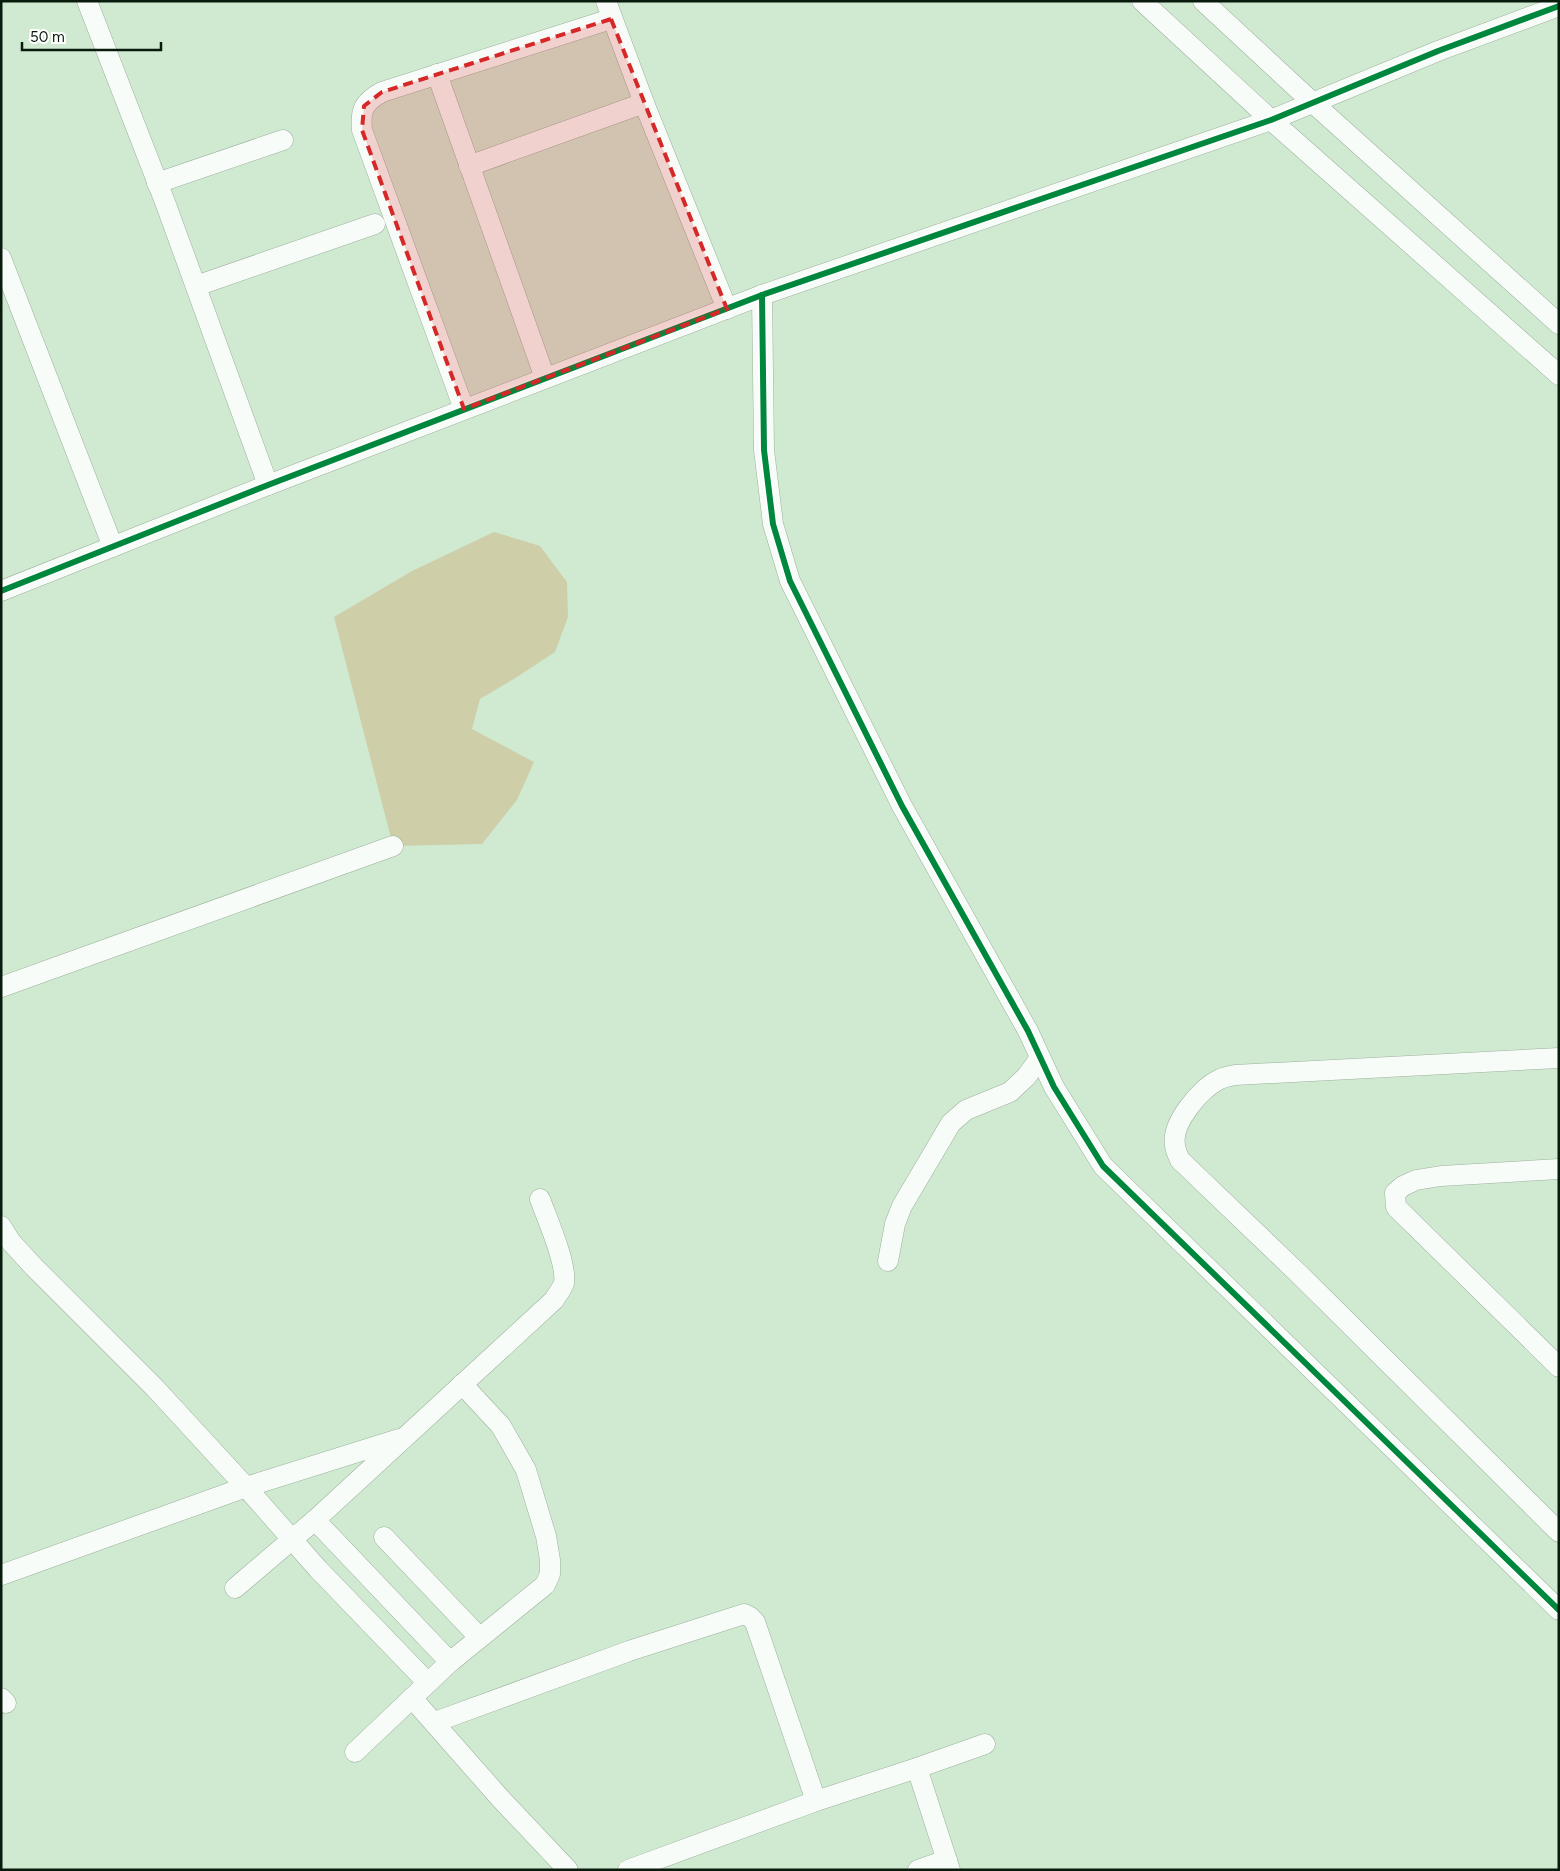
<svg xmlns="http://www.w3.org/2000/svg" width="1560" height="1871" font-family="Figtree,sans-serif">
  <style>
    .green { fill: #cecea9 }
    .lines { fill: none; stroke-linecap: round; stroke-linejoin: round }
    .minor-casing { stroke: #9cb09d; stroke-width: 21 }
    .minor { stroke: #f8fcf8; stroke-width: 20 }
    .cycleway-casing { stroke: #fff; stroke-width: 9 }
    .cycleway { stroke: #00873e; stroke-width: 6 }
    .marked { fill: #d62828; fill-opacity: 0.2; stroke: #d62828; stroke-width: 4; stroke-dasharray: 10 6; stroke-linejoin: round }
  </style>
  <rect width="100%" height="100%" fill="#d0ead2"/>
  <polygon class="green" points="494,532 540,546 567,582 568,617 555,652 517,677 480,699 472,729 534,762 517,800 482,844 393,846 334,617 412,571"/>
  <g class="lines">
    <defs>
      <g id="minor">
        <polyline points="87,1 165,202 268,485"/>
        <polyline points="606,1 644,103 727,309"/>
        <polyline points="1142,1 1271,120 1559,375"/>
        <polyline points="1203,1 1312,102 1559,324"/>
        <polyline points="437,74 545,378"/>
        <polyline points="469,166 644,103"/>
        <polyline points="157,183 283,140"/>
        <polyline points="1,258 113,547"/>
        <polyline points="196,286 375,224"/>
        <polyline points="762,295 764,450 773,524 790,581 902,806 1028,1031 1054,1087 1103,1166 1559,1610"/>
        <path d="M464 409 362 130C360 109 364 102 382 92L611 19"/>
        <polyline points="1,591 268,485 762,295 1271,120 1438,51 1559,6"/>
        <polyline points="1,987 393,846"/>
        <path d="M1559 1058 1235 1075C1230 1076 1225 1077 1220 1079 1201 1088 1171 1123 1175 1145 1175 1150 1178 1155 1180 1160L1300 1275 1559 1532"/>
        <polyline points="1559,1169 1441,1176 1416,1180 1403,1186 1395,1193 1396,1207 1559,1367"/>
        <polyline points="1,1226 11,1242 34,1267 155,1388 246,1487 318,1569 427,1682"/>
        <polyline points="888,1261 895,1224 902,1206 951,1123 966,1110 1010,1092 1026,1077 1040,1058"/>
        <polyline points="315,1520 450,1662"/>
        <polyline points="384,1537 479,1637"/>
        <polyline points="1,1575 246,1487 399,1439"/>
        <path d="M235 1588 315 1520 554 1300C557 1295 562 1289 564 1283 567 1263 547 1219 540 1199"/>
        <polyline points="1,1698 6,1703"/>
        <polyline points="412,1698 500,1798 568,1870"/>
        <polyline points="435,1722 629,1651 744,1614 750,1617 755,1622 816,1801"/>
        <polyline points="355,1752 450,1662 545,1585 550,1574 550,1560 546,1536 526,1470 501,1426 462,1384"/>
        <polyline points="917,1768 950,1870"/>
        <polyline points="628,1870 816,1801 917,1768 985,1744"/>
        <polyline points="918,1870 947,1860"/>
      </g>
    </defs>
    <use href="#minor" class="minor-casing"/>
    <use href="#minor" class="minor"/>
    <defs>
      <g id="cycleway">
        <polyline points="762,295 764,450 773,524 790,581 902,806 1028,1031 1054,1087 1103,1166 1559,1610"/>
        <polyline points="1,591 268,485 762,295 1271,120 1438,51 1559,6"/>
      </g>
    </defs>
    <use href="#cycleway" class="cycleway-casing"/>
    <use href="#cycleway" class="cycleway"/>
  </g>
  <path class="marked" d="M611 19 727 309 464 409 362 130 364 106 382 92Z"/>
  <rect width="1560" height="1871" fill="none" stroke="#091b0c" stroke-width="5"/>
  <path d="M22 42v8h139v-8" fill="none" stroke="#091b0c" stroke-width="2.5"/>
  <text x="30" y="42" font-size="15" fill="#091b0c" stroke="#ffffff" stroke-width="4" paint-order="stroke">50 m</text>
</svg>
